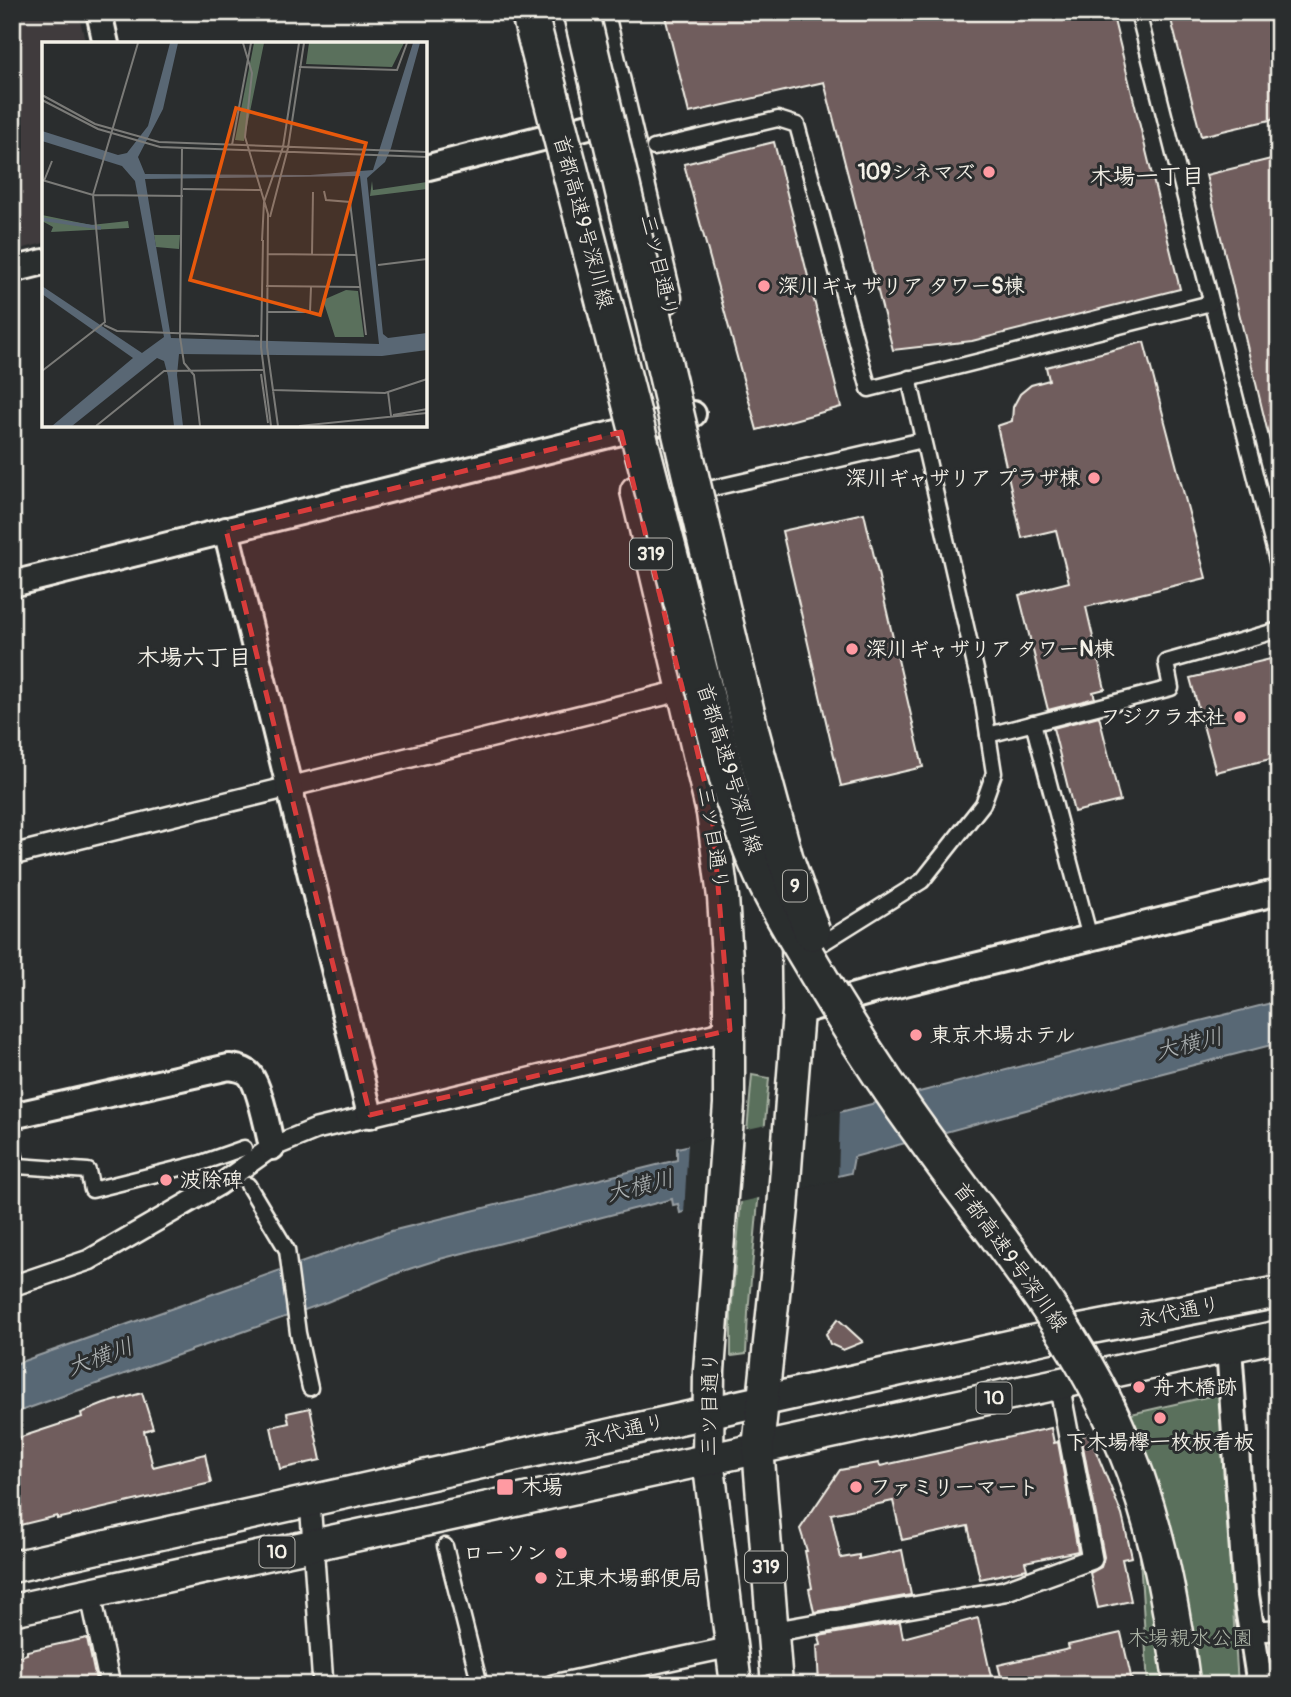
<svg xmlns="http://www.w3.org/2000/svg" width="1291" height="1697" font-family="Pangolin,'Klee One',sans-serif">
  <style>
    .built { fill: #3f3b3c }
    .green { fill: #5a705c; stroke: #a7b0a2; stroke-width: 2 }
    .water { fill: #596774; stroke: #979ea2; stroke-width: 2 }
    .pier { fill: #2a2d2e }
    .building { fill: #705d5d; stroke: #f4f1e8; stroke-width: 2 }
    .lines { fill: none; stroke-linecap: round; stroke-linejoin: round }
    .pedestrian-casing { stroke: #f4f1e8; stroke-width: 19 }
    .minor-casing { stroke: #f4f1e8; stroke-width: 24 }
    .tertiary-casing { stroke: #f4f1e8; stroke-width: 30 }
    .primary-casing { stroke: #f4f1e8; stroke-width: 35 }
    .pedestrian { stroke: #2a2d2e; stroke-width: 14 }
    .minor { stroke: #2a2d2e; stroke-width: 19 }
    .tertiary { stroke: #2a2d2e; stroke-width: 24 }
    .primary { stroke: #2a2d2e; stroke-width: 30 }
    .motorway-bridge-casing { stroke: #f4f1e8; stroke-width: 40; stroke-linecap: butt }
    .motorway-bridge { stroke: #2a2d2e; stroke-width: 35 }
    .marked { fill: #d93c3b; fill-opacity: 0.2; stroke: #d93c3b; stroke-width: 5; stroke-dasharray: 14 9; stroke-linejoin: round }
    .poi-dot { fill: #ff9aa2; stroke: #2a2d2e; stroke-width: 2.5 }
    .labels { text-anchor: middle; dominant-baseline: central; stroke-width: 6; stroke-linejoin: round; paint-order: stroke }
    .shield { fill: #2a2d2e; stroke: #b7b6b0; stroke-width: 2 }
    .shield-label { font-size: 19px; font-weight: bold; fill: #f4f1e8 }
    .poi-label { font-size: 21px; font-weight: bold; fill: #f4f1e8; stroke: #2a2d2e; text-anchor: start }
    .street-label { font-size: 21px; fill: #f4f1e8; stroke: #2a2d2e }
    .park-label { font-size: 21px; fill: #afb7a9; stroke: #2a2d2e }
    .neighbourhood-label { font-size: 23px; font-weight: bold; fill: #f4f1e8; stroke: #2a2d2e }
    .water-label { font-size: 23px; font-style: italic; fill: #aeb3b4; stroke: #2a2d2e }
    .inset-river { fill: none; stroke: #596774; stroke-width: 3.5 }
    .inset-road { fill: none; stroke: #7b7b78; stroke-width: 2 }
    .view { fill: #e8590c; fill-opacity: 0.15; stroke: #e8590c; stroke-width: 3.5 }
    .inset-edge { fill: none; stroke: #f4f1e8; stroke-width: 3.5 }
  </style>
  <rect width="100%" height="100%" fill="#2a2d2e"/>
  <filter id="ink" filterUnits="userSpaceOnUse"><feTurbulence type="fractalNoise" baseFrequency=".0143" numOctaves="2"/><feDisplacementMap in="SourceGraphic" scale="14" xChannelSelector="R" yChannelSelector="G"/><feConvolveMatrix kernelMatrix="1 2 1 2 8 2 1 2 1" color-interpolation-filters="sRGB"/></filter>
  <g filter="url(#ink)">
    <polygon class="built" points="12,12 78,12 86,44 44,44 44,243 12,251"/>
    <g class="green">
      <polygon points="752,1075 769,1078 748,1313 746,1354 731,1356 731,1313"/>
      <polygon points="1219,1394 1238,1685 1148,1685 1131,1414"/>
    </g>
    <polygon class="water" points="1279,1001 1279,1043 1132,1081 854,1157 851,1173 680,1213 678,1204 673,1205 672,1199 440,1259 403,1271 327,1302 12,1414 12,1365 391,1231 677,1160 677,1148 840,1112"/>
    <polygon class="pier" points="840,1109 838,1180 684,1215 688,1142"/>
    <g class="building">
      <polygon points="664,12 1112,12 1180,289 972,341 893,350 824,82 689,113"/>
      <polygon points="1169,12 1279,12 1279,118 1201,136"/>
      <polygon points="774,142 841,407 757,430 684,164"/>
      <polygon points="1279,157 1279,445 1271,446 1206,175"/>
      <polygon points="1144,342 1206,578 1086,607 1105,689 1093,692 1095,698 1048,710 1019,595 1069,582 1056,530 1022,538 997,426 1012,421 1013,407 1020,394 1031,385 1049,380 1046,367"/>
      <polygon points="864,513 923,767 841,786 782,531"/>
      <polygon points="1279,657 1279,757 1216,772 1190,678"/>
      <polygon points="1099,716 1120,801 1074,812 1053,728"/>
      <polygon points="838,1319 863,1342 843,1350 830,1344 826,1334"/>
      <polygon points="142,1393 153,1428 144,1431 153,1467 205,1454 211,1483 57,1519 57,1516 12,1527 12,1440 82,1417 81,1413 104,1404"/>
      <polygon points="310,1408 321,1460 280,1469 271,1427 289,1423 287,1413"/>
      <polygon points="1051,1428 1054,1443 1058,1442 1078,1551 1025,1562 1027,1569 980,1579 968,1526 902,1540 893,1501 831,1514 841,1558 859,1555 859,1559 902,1550 911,1595 814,1612 809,1589 812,1588 805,1551 807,1551 800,1529 840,1470 879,1463 880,1466"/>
      <polygon points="1089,1434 1122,1515 1132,1557 1122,1559 1131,1601 1098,1608 1090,1573 1101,1567 1104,1557 1081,1436"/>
      <polygon points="978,1618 992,1681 973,1685 819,1685 817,1646 821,1645 819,1636 900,1622 903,1638"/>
      <polygon points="1121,1633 1133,1685 1003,1685 998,1665 1069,1649 1068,1645"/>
      <polygon points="87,1638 97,1685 12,1685 12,1658 27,1654 27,1651"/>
    </g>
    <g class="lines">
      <defs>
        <g id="pedestrian">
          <polyline points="1138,12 1279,569"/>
          <polyline points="654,148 778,119 797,125 869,389 1211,303"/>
          <polyline points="709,489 923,440"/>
          <polyline points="1033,723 1090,938"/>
          <polyline points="988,735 1171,688 1166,662 1279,630"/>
          <polyline points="810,951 922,881 983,804 994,773 982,696 909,378"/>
          <polyline points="12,1147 18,1166 88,1171 92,1190 201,1163 244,1148"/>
          <polyline points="248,1185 287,1250 298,1333 310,1388"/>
          <polyline points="445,1546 480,1685"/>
        </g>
        <g id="minor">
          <polyline points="12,855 684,690"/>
          <polyline points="12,1286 89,1260 219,1185 272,1147 316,1129 730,1030"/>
          <polyline points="310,1501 323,1685"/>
          <polyline points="90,1592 110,1685"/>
          <polyline points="1251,1631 1279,1630"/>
          <polyline points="771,1632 1004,1591 1092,1559 1059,1384"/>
          <polyline points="553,1685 731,1647"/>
        </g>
        <g id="tertiary">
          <polyline points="99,12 106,44"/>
          <polyline points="425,168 620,118"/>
          <polyline points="12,270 44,262"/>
          <polyline points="226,530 370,1115"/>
          <polyline points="12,584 693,414"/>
          <polyline points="798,1012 876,990 1279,892"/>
          <path d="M12 1116 229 1067C237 1068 245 1069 250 1075 260 1087 268 1130 272 1147"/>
          <polyline points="1229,1347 1246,1595 1260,1685"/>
        </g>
        <g id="primary">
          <polyline points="601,23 666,298"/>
          <polyline points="636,491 712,813 723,897 729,990 729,1104 709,1371 708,1459 736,1685"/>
          <polyline points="12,1567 1081,1330 1279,1292"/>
          <polyline points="12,1610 1279,1336"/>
          <polyline points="777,1685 758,1448 783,1209 792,1087 798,1012 797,935"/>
        </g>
      </defs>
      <use href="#pedestrian" class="pedestrian-casing"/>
      <use href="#minor" class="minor-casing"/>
      <use href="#tertiary" class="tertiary-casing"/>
      <use href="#primary" class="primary-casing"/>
      <use href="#pedestrian" class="pedestrian"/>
      <use href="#minor" class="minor"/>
      <use href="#tertiary" class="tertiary"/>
      <use href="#primary" class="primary"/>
      <defs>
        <g id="motorway-bridge">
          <path d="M529 12 732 796C741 820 749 846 760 870 773 901 791 929 808 958 844 1020 883 1081 926 1140 991 1231 1066 1317 1113 1420 1153 1505 1170 1593 1182 1685"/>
          <polyline points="581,12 751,732 785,858 812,932"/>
        </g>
      </defs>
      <use href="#motorway-bridge" class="motorway-bridge-casing"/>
      <use href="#motorway-bridge" class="motorway-bridge"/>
    </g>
  </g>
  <path class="marked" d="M621 432 712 813 730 1030 370 1115 226 530Z"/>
  <g class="poi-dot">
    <circle cx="989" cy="172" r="7"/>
    <circle cx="764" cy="286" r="7"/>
    <circle cx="1094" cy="478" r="7"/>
    <circle cx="852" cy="649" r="7"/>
    <circle cx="1240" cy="717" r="7"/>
    <circle cx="916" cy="1035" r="7"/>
    <circle cx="166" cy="1180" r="7"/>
    <circle cx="1139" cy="1387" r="7"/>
    <circle cx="1160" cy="1418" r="7"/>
    <rect x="496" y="1478" width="18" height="18" rx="3.5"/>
    <circle cx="856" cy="1487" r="7"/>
    <circle cx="561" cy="1553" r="7"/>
    <circle cx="541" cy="1578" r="7"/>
  </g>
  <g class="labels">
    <g class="shield">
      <rect x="630" y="538.5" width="42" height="31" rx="5"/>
      <rect x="783" y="870.5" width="24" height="31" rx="5"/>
      <rect x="976.5" y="1382.5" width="35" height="31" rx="5"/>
      <rect x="259.5" y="1536.5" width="35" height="31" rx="5"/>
      <rect x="745" y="1551.5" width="42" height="31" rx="5"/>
    </g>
    <g class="shield-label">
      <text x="651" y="554">319</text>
      <text x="795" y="886">9</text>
      <text x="994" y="1398">10</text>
      <text x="277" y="1552">10</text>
      <text x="766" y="1567">319</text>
    </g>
    <g class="poi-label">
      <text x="975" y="172" text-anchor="end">109シネマズ</text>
      <text x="778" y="286">深川ギャザリア タワーS棟</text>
      <text x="1080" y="478" text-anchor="end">深川ギャザリア プラザ棟</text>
      <text x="866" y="649">深川ギャザリア タワーN棟</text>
      <text x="1226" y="717" text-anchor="end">フジクラ本社</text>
      <text x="930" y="1035">東京木場ホテル</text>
      <text x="180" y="1180">波除碑</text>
      <text x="1153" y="1387">舟木橋跡</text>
      <text x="1160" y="1442" text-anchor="middle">下木場欅一枚板看板</text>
      <text x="521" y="1487">木場</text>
      <text x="870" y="1487">ファミリーマート</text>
      <text x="547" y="1553" text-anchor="end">ローソン</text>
      <text x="555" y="1578">江東木場郵便局</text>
    </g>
    <g class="street-label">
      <text transform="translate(583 222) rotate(75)">首都高速9号深川線</text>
      <text transform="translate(659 266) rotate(77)">三ツ目通り</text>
      <text transform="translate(729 769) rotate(73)">首都高速9号深川線</text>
      <text transform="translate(713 838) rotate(81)">三ツ目通り</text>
      <text transform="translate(1010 1257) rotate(54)">首都高速9号深川線</text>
      <text transform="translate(1179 1312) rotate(-11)">永代通り</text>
      <text transform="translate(710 1404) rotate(-89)">三ツ目通り</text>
      <text transform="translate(624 1431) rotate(-13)">永代通り</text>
    </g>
    <g class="park-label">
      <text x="1190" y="1638">木場親水公園</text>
    </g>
    <g class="neighbourhood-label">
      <text x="1147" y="176">木場一丁目</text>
      <text x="194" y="657">木場六丁目</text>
    </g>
    <g class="water-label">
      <text transform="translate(1189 1044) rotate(-14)">大横川</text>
      <text transform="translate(640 1186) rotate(-14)">大横川</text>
      <text transform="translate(100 1357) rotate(-20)">大横川</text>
    </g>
  </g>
  <g transform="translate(42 42)">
    <rect width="385" height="385" fill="#2a2d2e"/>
    <path d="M212 1H222L202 99 193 98ZM267 1H362L350 25 264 22ZM330 139 331 148 385 140V147L328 154ZM0 173 49 183 86 179 87 186 9 190 11 185 0 179ZM112 193H138L137 207 114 205ZM304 248 316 249 322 295H293L281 258Z" fill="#5a705c"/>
    <path d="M128 1H136L121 67 96 115 103 132 268 133 331 128 371 1H378L349 106 343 120 325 136 341 292 346 296 385 291V308L340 314 137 312 135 333 141 384H132L126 334 122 319 115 316 30 384H10L91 316 0 252V244L100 311 122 295 93 139 80 124 0 99V89L76 113 85 111 106 84ZM318 134 337 302 129 296 103 137Z" fill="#596774" fill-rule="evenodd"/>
    <path class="inset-river" d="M0 177 59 186"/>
    <path class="inset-road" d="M201 1 210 31 203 95 226 172 225 305 236 384M257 25 355 28 365 1M0 53 53 82 117 100 385 110M0 58 56 87 118 105 385 115M190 103 209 1M140 106 138 295 142 321 152 333 158 384M0 138 51 153 141 154M2 139 10 119M141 147 220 148M282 149 284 158 308 160 324 293M228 175 246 106 262 1M221 198 219 305 229 384M220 199 222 160 241 105 257 1M225 212 314 213M270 213 271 150M336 223 385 217M224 244 318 245M226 270H268L269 245M62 283 75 289 217 294M0 329 63 280 51 153 96 1M219 332 226 381M230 348 343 351 385 337M346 350 349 374M351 373 385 367M54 384 122 329 221 328M257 384 385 371"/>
    <path class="view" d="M194 66 324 101 278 273 148 238Z"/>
    <rect width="385" height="385" class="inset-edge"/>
  </g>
  <rect width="1291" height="1697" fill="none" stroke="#2a2d2e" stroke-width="42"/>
  <rect x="21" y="21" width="1249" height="1655" fill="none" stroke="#f4f1e8" stroke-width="2.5" filter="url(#ink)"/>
</svg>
